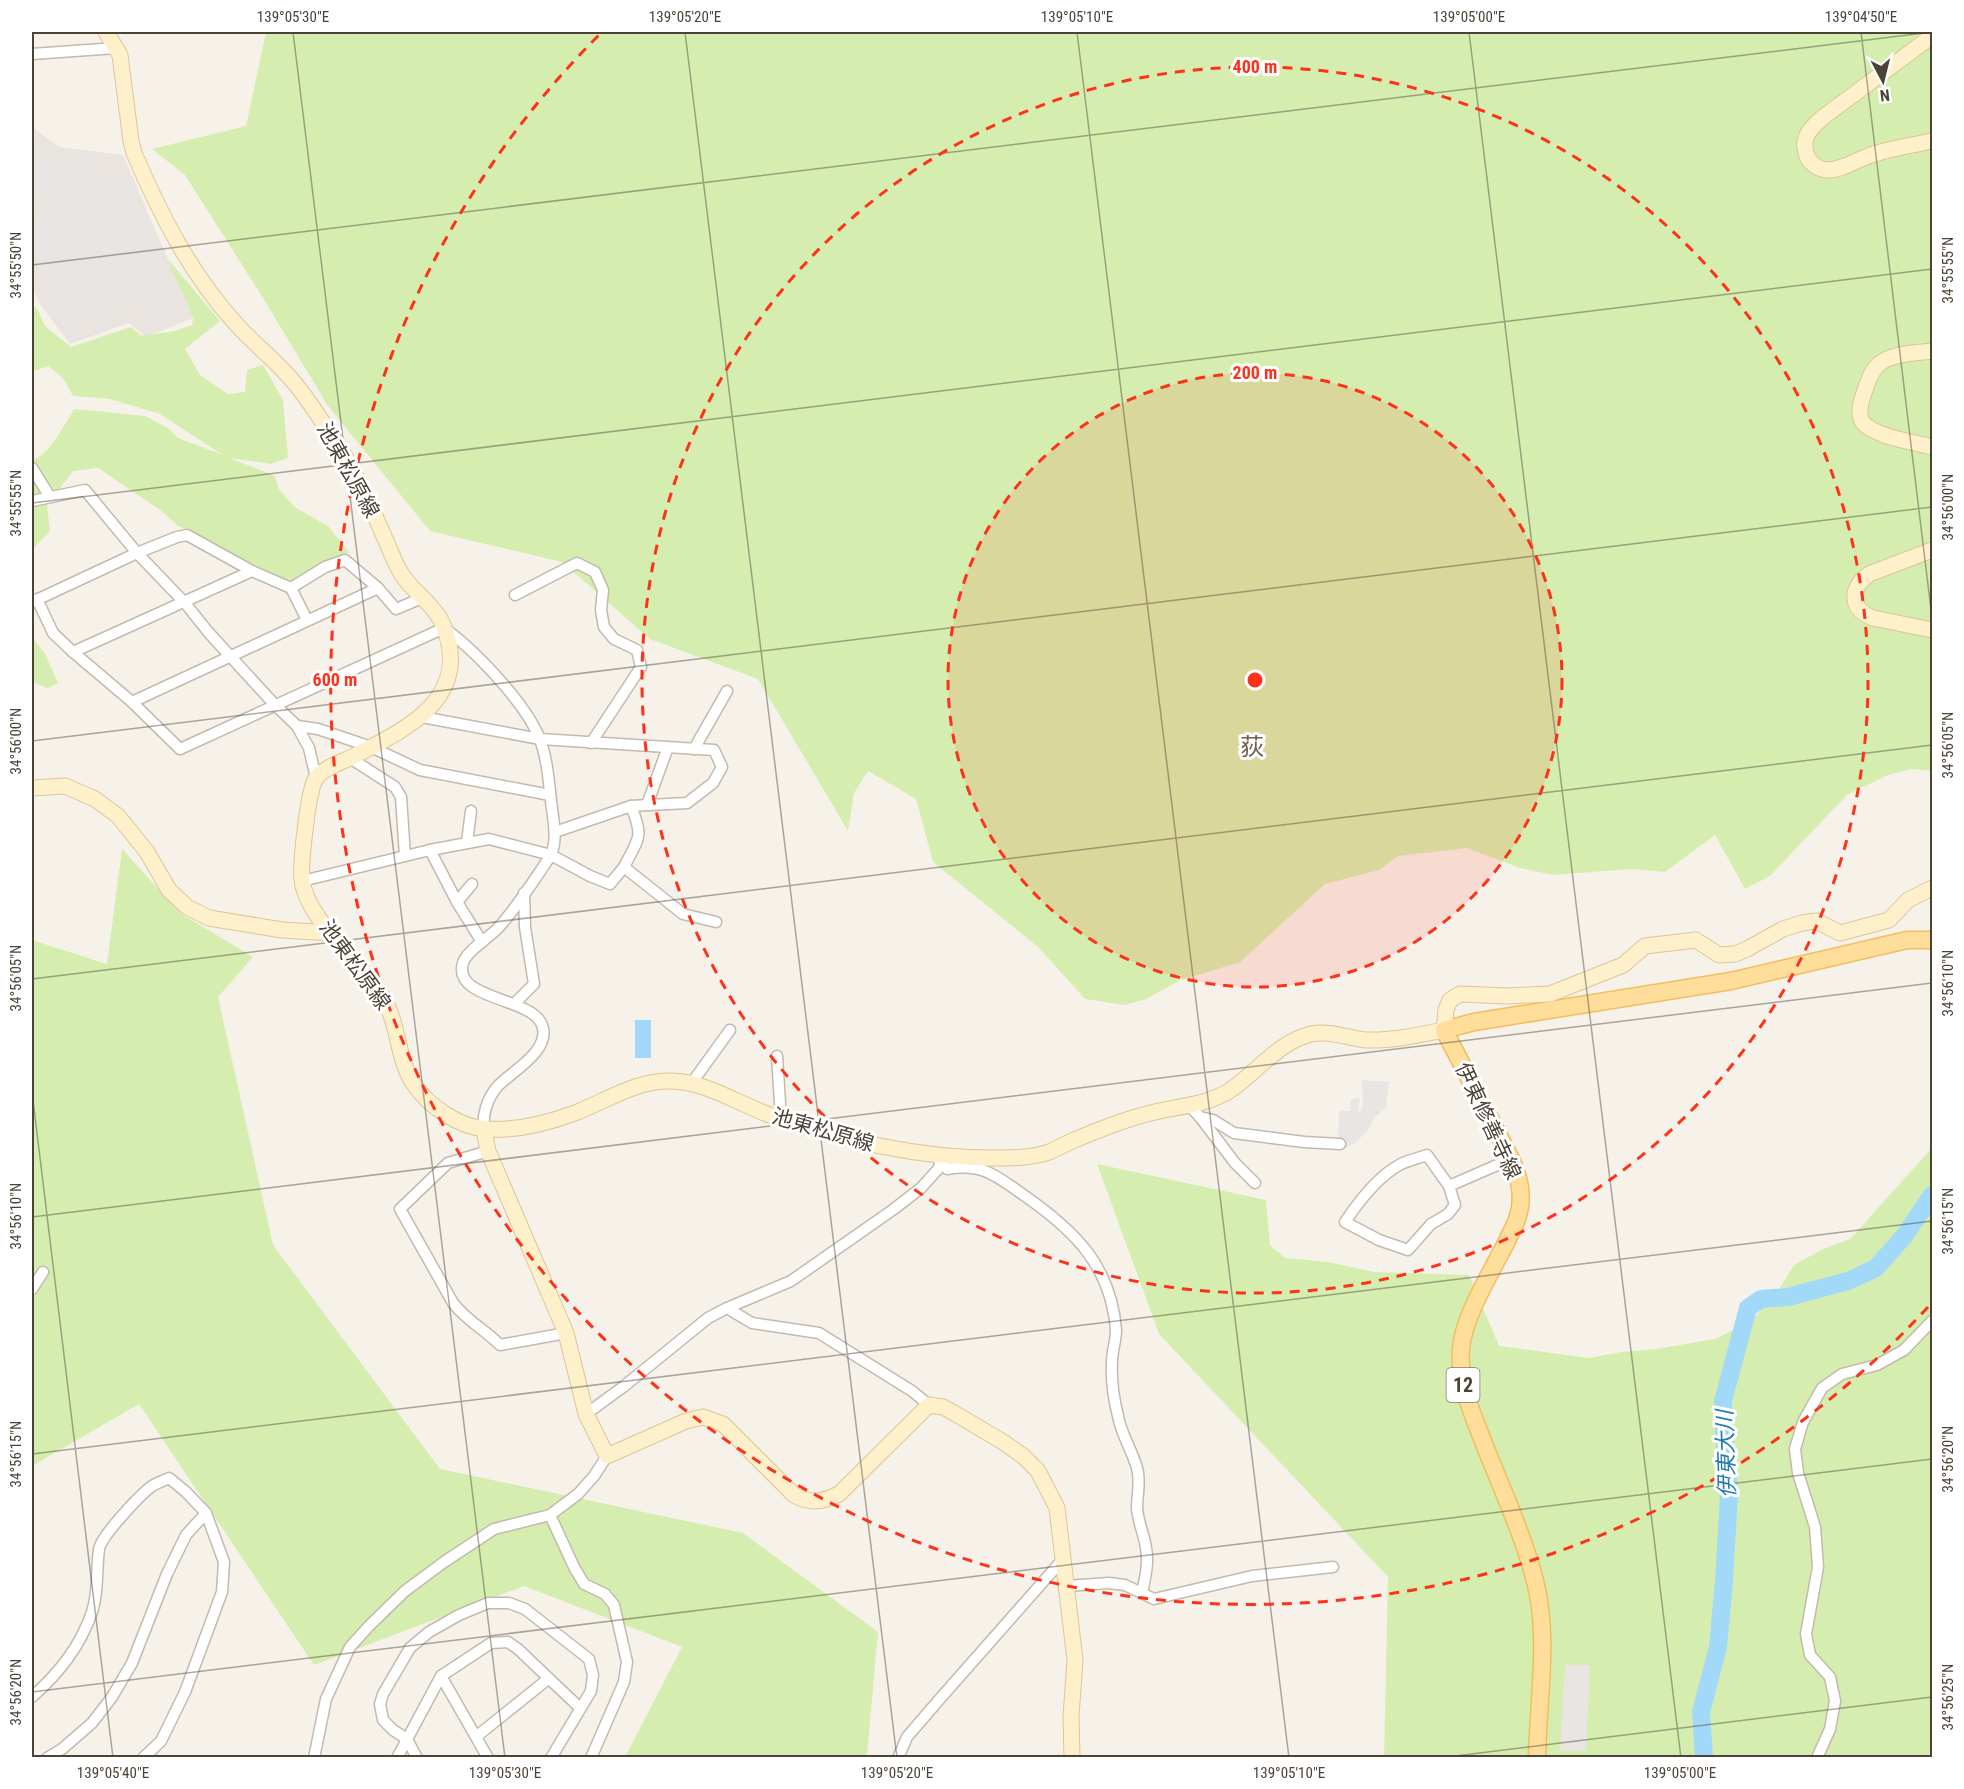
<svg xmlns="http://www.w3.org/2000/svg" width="1964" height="1789" font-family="'Roboto Condensed','Noto Sans JP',sans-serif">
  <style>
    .industrial { fill: #e9e4df }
    .green { fill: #d5eeb0 }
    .parking { fill: #e8e5e2 }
    .water { fill: #a2d9f8 }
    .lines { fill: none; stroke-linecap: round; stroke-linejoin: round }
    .river { stroke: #a2d9f8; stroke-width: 18 }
    .street-casing { stroke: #c3baac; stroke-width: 13 }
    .secondary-casing { stroke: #dbc696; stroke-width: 17 }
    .primary-casing { stroke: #f0be5f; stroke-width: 19 }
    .street { stroke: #fff; stroke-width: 10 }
    .secondary { stroke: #fff0cc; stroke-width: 15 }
    .primary { stroke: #ffde9b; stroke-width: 16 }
    .ticks { fill: none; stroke: #4c4337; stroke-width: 1.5; stroke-opacity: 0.45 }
    .ring { fill: none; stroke: #ff3119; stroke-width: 3; stroke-dasharray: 10 8 }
    .labels { text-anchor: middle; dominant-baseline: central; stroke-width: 6; stroke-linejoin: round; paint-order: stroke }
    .shield { fill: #fff; stroke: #827b73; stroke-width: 1.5 }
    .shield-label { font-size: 20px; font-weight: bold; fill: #4c4337 }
    .street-label { font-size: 21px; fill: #4c4337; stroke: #fff }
    .water-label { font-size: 22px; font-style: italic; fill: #227cb2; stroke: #fff }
    .quarter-label { font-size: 24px; fill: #70604d; stroke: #fff }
    .centre { fill: #ff3119; stroke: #fff; stroke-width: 3 }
    .ring-label { font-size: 18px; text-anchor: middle; font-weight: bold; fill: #ff3119; stroke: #fff; stroke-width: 6; stroke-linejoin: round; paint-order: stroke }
    .neatline { fill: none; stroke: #4c4337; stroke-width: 2 }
    .ticks-label { font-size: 15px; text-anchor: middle; fill: #4c4337 }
  </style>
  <rect width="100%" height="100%" fill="#f6f2ea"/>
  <polygon class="industrial" points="32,127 59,147 123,155 193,318 146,337 129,323 70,344 40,304 32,288"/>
  <g class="green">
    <polygon points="266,32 1932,32 1932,771 1911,769 1888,775 1847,795 1770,876 1745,889 1715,835 1665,872 1631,869 1553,875 1520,868 1467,848 1398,856 1379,870 1325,884 1240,962 1181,980 1146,999 1125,1005 1085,999 1038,947 933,862 916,799 868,771 854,793 848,831 758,679 650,639 562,562 430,531 328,406 263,298 185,175 152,149 246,126"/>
    <path d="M167 258 220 321 185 349 200 375 228 394 245 392 247 370 263 365 283 400 288 458 271 464 230 458 275 476 279 490 296 508 328 526 349 552 296 581 286 579 231 554 177 525 160 510 98 468 73 471 47 505 50 531 32 550V460C48 457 65 424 74 409L145 416 168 428 178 438 223 455 160 414 110 399 73 396 63 378 48 366 32 372V305L38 310 45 326 71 347 131 327 142 336 174 331 192 325 193 318Z"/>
    <polygon points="32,637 45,654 58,683 48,688 32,682"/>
    <polygon points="122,849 180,913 253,957 218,997 273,1245 440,1469 743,1533 878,1632 867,1754 866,1758 625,1757 682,1647 524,1586 314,1665 139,1404 32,1466 32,940 107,964"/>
    <polygon points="1932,1148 1932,1757 1384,1757 1388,1577 1159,1334 1097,1164 1266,1200 1270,1245 1285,1258 1328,1262 1374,1272 1469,1275 1499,1346 1589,1358 1621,1352 1656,1349 1715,1339 1751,1321 1776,1294 1794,1265 1823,1249 1850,1239"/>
  </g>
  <g class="parking">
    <polygon points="32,138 56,159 90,154 99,178 32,204"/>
    <polygon points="130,177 183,312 151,325 141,299 64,329 32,247 32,216"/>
    <polygon points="1362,1080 1389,1082 1386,1108 1376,1116 1367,1131 1355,1143 1346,1147 1338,1147 1339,1111 1350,1111 1351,1099 1360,1098 1358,1112 1360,1112 1363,1105"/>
    <polygon points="1565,1665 1590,1665 1586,1751 1560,1751"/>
  </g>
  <rect class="water" x="635" y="1020" width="16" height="38"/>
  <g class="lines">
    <polyline class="river" points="1704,1758 1701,1712 1718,1647 1724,1581 1729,1494 1724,1433 1723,1401 1748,1308 1761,1299 1788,1297 1848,1281 1876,1268 1905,1235 1932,1195"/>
    <defs>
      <g id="street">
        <polyline points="32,54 116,48"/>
        <polyline points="32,468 50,497"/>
        <polyline points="32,501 85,490 137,553 185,603 209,633 275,705 297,726 309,748 316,778"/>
        <polyline points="291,588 325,567 345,560 378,588"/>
        <polyline points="515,595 577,563 595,572 603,590 601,610 604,627 614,639 637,650 641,667 591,743"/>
        <path d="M422 598 396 609 378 588 132 702 180 749 444 628C475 650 525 703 539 737 548 759 549 786 552 809 554 824 558 844 549 858 535 879 515 910 498 928 490 937 466 951 463 963 452 1000 532 997 542 1025 552 1051 510 1072 497 1087 487 1099 482 1115 484 1130"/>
        <polyline points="37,599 53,633 73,652"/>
        <polyline points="32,602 137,553 177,537 187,535 252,571"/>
        <polyline points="132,702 73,652 252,571 291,588 307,620"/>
        <polyline points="422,717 540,739 714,750 722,767 713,783 687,803 631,806 555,832"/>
        <polyline points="297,726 318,729 371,747 420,770 550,795"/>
        <polyline points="694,749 727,691"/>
        <polyline points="350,758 395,787 401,797 405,856"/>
        <polyline points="647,805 668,747"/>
        <polyline points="467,842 471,811"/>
        <polyline points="430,850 489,839 551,855 590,876 610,884 624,867 683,914 716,922"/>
        <path d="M624 867C639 837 644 838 631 806"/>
        <polyline points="302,881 430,850 457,902 482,942"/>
        <polyline points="457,902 472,884"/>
        <polyline points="514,1004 534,984 525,927 524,893"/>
        <polyline points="777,1056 781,1119"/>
        <polyline points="691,1084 730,1030"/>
        <polyline points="1189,1105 1200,1117 1213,1120 1234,1133 1304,1142 1340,1144"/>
        <polyline points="1200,1117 1235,1163 1255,1183"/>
        <path d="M488 1151 448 1163 400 1209 453 1303C466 1320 485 1330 500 1345L566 1333"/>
        <path d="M941 1156 943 1164 947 1169C984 1163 996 1176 1025 1196 1075 1231 1111 1266 1116 1330 1116 1341 1112 1351 1112 1362 1111 1379 1114 1400 1118 1416 1121 1434 1132 1450 1137 1468 1141 1482 1137 1494 1137 1508 1138 1522 1144 1534 1146 1548 1149 1563 1145 1578 1142 1593"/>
        <path d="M1449 1186 1427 1155C1419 1158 1409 1160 1401 1164 1378 1176 1359 1201 1345 1222L1379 1240 1408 1250 1431 1224 1448 1214 1455 1205 1449 1186 1511 1159"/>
        <polyline points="32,1289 43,1272"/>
        <polyline points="727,1308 752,1323 819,1333 912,1391 929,1405"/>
        <polyline points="586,1414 623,1387 708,1318 727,1308 791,1281 894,1209 921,1188 939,1168 941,1158"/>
        <polyline points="550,1515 574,1567 584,1584 605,1594 614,1605 627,1662 624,1682 591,1758"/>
        <polyline points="1067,1586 1109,1583 1125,1585 1154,1599 1252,1576 1333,1567"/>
        <polyline points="441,1676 488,1758"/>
        <path d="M32 1697C59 1673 80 1647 92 1612 99 1591 96 1570 99 1549 102 1535 140 1495 152 1486 157 1483 163 1481 169 1478L186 1492 206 1513 224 1562 222 1592 185 1692 161 1741 143 1758"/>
        <polyline points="477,1736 548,1679"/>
        <polyline points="47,1758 62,1749 92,1723 112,1697 132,1663 167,1574 186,1535 206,1513"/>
        <polyline points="314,1758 326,1699 350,1647 369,1626 405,1591 444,1562 494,1529 550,1515 578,1494 594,1476 607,1456"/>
        <polyline points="397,1758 441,1676 491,1643 508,1642 518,1649 580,1708"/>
        <polyline points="417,1758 407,1739 393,1730 383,1720 380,1704 383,1694 410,1648 429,1632 459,1615 488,1603 509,1603 525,1609 589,1659 593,1675 591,1691 551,1758"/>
        <polyline points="898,1758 907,1737 938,1701 1064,1558"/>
        <polyline points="1817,1758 1830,1729 1835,1701 1830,1677 1810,1655 1806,1634 1818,1567 1815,1527 1798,1473 1795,1449 1803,1422 1822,1388 1842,1374 1877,1365 1904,1350 1932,1321"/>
      </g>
      <g id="secondary">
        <path d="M106 32 120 55 131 141 134 153C160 214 191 275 237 325 254 344 275 360 292 380 307 397 319 417 331 435 353 466 368 500 383 534 389 547 394 562 402 575 414 593 436 606 444 627 472 700 404 730 352 757 340 763 322 768 315 780 308 793 300 865 302 880 307 921 363 963 384 999 399 1025 397 1058 413 1083 428 1106 460 1128 487 1129 516 1131 548 1123 575 1113 606 1101 635 1081 669 1081 704 1080 742 1106 775 1117 846 1141 918 1158 994 1158 1012 1158 1032 1158 1049 1152 1056 1149 1063 1145 1070 1142 1093 1132 1118 1122 1143 1115 1172 1106 1203 1107 1229 1091 1256 1073 1278 1042 1311 1034 1329 1030 1348 1038 1366 1040 1392 1041 1419 1035 1444 1030L1446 1010 1450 1000 1460 994 1507 996 1550 994 1623 965 1645 946 1696 940 1719 955 1735 954 1747 949 1783 929 1802 923 1816 921 1840 933 1889 920 1908 900 1932 888"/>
        <path d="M1932 36 1822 118C1811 128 1801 137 1806 153 1808 162 1817 169 1826 170 1842 171 1859 158 1874 154 1893 148 1913 145 1932 141"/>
        <path d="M1932 351C1916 353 1887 353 1876 367 1869 375 1866 387 1863 396 1860 404 1858 416 1863 423 1876 437 1914 442 1932 447"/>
        <path d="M1932 550 1869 574C1850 588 1849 609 1873 618L1932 630"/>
        <polyline points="32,788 65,786 95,799 118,816 147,852 169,890 187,907 209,918 282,930 331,933"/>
        <path d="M484 1130 488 1151 566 1333 586 1414 607 1456 686 1421 703 1417 723 1424 794 1495C811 1504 822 1502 839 1494L929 1405 943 1407 954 1413 1003 1442 1023 1456 1038 1471 1057 1508 1075 1660 1071 1716 1072 1758"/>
      </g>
      <path id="primary" d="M1537 1758C1538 1700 1550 1633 1534 1577 1522 1533 1503 1491 1486 1449 1474 1417 1458 1385 1461 1349 1463 1317 1492 1271 1507 1241 1510 1233 1516 1225 1518 1216 1524 1197 1519 1176 1511 1159L1444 1030 1474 1022 1731 981 1907 940H1932"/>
    </defs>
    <use href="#street" class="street-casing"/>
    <use href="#secondary" class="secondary-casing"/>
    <use href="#primary" class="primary-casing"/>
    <use href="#street" class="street"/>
    <use href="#secondary" class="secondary"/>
    <use href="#primary" class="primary"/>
  </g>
  <path class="ticks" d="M293 32 505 1758M685 32 897 1758M1077 32 1289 1758M1469 32 1681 1758M1861 32 1932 618M32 265 1932 32M32 503 1932 269M32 741 1932 507M32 979 1932 745M32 1092 113 1758M32 1217 1932 983M32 1454 1932 1221M32 1692 1932 1459M1439 1758 1932 1697"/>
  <circle cx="1255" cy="680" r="307" fill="#ff3119" fill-opacity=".12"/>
  <g class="ring">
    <circle cx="1255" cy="680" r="307"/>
    <circle cx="1255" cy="680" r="613"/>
    <path d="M1928 1307A920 920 0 1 1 599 35"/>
  </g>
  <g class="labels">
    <rect class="shield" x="1446.5" y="1368" width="33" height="34" rx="4.5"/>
    <g class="shield-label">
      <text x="1463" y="1385">12</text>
    </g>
    <g class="street-label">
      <text transform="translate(348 470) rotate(61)">池東松原線</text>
      <text transform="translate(355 965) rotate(54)">池東松原線</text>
      <text transform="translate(1488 1121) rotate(65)">伊東修善寺線</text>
      <text transform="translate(823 1130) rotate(16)">池東松原線</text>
    </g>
    <g class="water-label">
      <text transform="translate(1726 1454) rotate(-92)">伊東大川</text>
    </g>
    <g class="quarter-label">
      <text x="1252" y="747">荻</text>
    </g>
  </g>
  <circle cx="1255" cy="680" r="9" class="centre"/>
  <g class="ring-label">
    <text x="1255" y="73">400 m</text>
    <text x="1255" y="379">200 m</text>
    <text x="335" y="686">600 m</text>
  </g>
  <rect width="1964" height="1789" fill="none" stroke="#ffffff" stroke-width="66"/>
  <g transform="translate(1883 81) rotate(173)" stroke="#ffffff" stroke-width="4.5" paint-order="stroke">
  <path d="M0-4.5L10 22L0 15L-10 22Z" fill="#4c4337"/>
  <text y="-9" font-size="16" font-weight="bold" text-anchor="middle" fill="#4c4337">N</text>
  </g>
  <rect x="33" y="33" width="1898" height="1723" class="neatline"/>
  <g class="ticks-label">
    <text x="293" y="22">139°05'30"E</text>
    <text x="685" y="22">139°05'20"E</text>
    <text x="1077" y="22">139°05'10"E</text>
    <text x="1469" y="22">139°05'00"E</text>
    <text x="1861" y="22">139°04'50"E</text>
    <text transform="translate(16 265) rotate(-90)" y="5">34°55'50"N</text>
    <text transform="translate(1948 270) rotate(-90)" y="5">34°55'55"N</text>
    <text transform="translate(16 503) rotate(-90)" y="5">34°55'55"N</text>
    <text transform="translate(1948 507) rotate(-90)" y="5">34°56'00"N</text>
    <text transform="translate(16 741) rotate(-90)" y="5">34°56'00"N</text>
    <text transform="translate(1948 745) rotate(-90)" y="5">34°56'05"N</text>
    <text transform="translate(16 978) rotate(-90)" y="5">34°56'05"N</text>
    <text transform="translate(1948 983) rotate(-90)" y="5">34°56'10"N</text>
    <text transform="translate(16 1216) rotate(-90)" y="5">34°56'10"N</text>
    <text transform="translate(1948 1221) rotate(-90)" y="5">34°56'15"N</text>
    <text transform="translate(16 1454) rotate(-90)" y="5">34°56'15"N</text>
    <text transform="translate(1948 1459) rotate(-90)" y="5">34°56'20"N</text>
    <text transform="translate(16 1692) rotate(-90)" y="5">34°56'20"N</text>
    <text transform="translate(1948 1697) rotate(-90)" y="5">34°56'25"N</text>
    <text x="113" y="1778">139°05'40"E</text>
    <text x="505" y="1778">139°05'30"E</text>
    <text x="897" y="1778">139°05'20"E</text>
    <text x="1289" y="1778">139°05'10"E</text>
    <text x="1680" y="1778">139°05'00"E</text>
  </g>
</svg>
